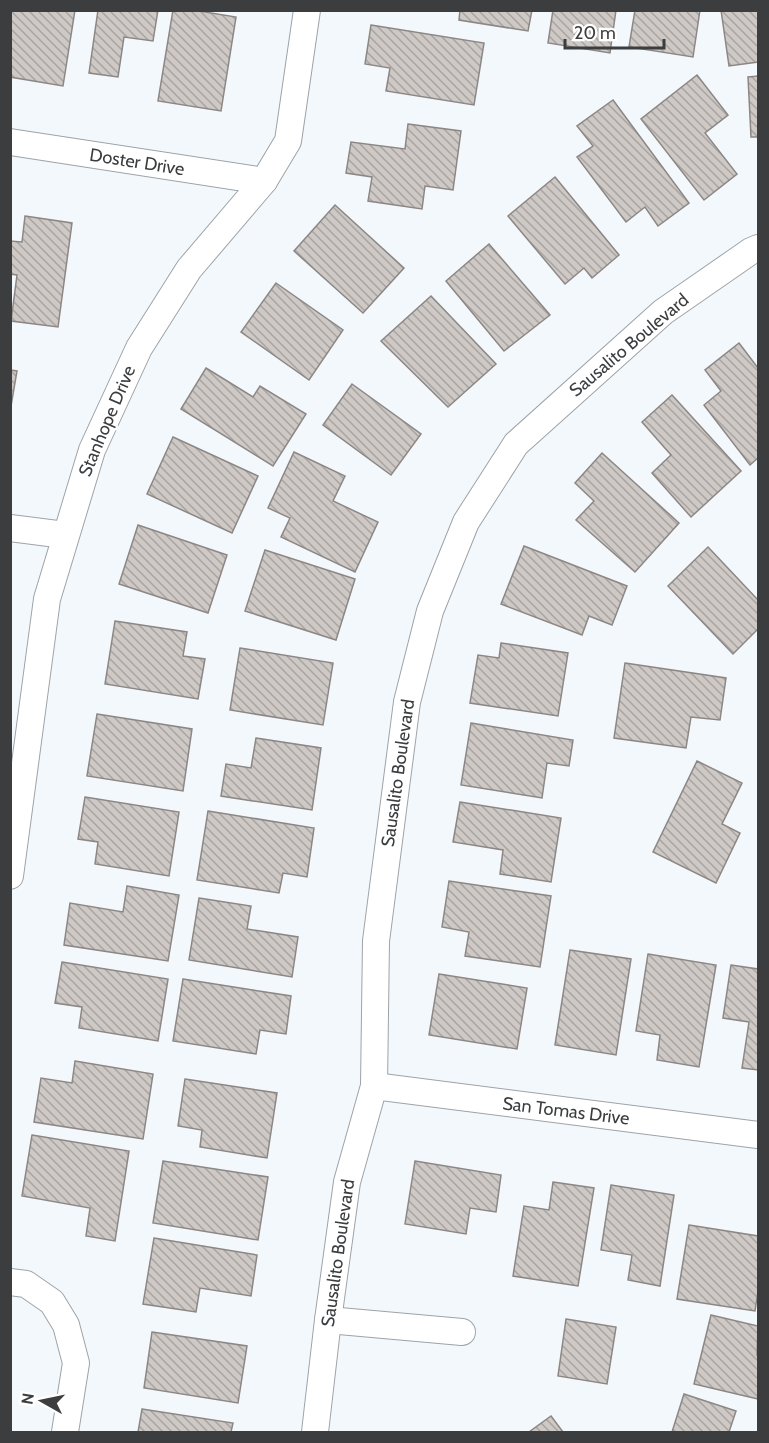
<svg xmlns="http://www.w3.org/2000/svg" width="769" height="1443" font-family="Cabin,sans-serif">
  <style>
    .building { fill: url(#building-back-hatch); stroke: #8c8784; stroke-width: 1.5 }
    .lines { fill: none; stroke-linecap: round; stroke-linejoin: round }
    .street-casing { stroke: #9ea3a7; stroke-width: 28 }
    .street { stroke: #fff; stroke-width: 26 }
    .labels { text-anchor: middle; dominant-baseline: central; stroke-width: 4.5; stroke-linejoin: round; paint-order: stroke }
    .street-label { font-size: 18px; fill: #3b3d3f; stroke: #fff }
  </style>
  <defs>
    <pattern id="building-back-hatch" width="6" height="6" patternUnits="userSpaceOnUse" patternTransform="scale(1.5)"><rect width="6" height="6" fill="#cec9c5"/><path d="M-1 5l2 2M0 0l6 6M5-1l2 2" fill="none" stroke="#a8a4a1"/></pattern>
  </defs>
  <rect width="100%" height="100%" fill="#f3f8fc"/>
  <g class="building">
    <polygon points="10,10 75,10 63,86 10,77"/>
    <polygon points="98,10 158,10 153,41 124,37 118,77 89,73"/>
    <polygon points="173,10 193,10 236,17 221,111 158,101"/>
    <polygon points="460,10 532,10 528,31 459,20"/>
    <polygon points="553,10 616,10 610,53 548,43"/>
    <polygon points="635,10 700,10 693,57 629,47"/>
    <polygon points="721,10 758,10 758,62 729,66"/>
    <polygon points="371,25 484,43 474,105 386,91 390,68 365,64"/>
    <polygon points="697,75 728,115 705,133 737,174 704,200 641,119"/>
    <polygon points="758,76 758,137 751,137 748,77"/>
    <polygon points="613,100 689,203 658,226 645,207 626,222 577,157 593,146 577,126"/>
    <polygon points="408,124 461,131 453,190 425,186 422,209 368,201 372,177 346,173 351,142 405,149"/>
    <polygon points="555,177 619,255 592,278 584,268 565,284 508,216"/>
    <polygon points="335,205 404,268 363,313 294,251"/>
    <polygon points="25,216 72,223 58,327 11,321 17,275 10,274 10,241 22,242"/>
    <polygon points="489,244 550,315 504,351 446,281"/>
    <polygon points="276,283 343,330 309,380 241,332"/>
    <polygon points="431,296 496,364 448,407 381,341"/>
    <polygon points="739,343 758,368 758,458 750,465 704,405 721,391 705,370"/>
    <polygon points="206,368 253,397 260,386 306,414 273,466 181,409"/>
    <polygon points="10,370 17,371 10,412"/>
    <polygon points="352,384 421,434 391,475 323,425"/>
    <polygon points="672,395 741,471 691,517 652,473 671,455 642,422"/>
    <polygon points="173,437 258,476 232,533 147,494"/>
    <polygon points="294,452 345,476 333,501 378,522 355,572 281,537 290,518 268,508"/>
    <polygon points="602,453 679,523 635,572 576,520 594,501 575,483"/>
    <polygon points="138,525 227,555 208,613 119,584"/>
    <polygon points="524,546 627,586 612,625 589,616 582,635 501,604"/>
    <polygon points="708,547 758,600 758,629 733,654 668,586"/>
    <polygon points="265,550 355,579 336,640 245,611"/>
    <polygon points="115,621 187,632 183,656 205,659 198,699 105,684"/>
    <polygon points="501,643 568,653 558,716 470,703 478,655 499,658"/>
    <polygon points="240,648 333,663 323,725 230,710"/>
    <polygon points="625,663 726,678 720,720 691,717 686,748 614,738"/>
    <polygon points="97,714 192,729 183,791 87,776"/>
    <polygon points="471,723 573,740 569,766 547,763 542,798 461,785"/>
    <polygon points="256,738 321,748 312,810 221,796 226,764 251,768"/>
    <polygon points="697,761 742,783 722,824 740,833 716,883 653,852"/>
    <polygon points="85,797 179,812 169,876 95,864 98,842 78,839"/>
    <polygon points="460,802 561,818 551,882 500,874 503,850 453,842"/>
    <polygon points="208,811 314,828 307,877 283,873 279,893 197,880"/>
    <polygon points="449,881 551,896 540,967 465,956 469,932 442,927"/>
    <polygon points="127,886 179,895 168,961 64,945 70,903 123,912"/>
    <polygon points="199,898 251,906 247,929 298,937 292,977 189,960"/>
    <polygon points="570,950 631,959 616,1055 555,1045"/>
    <polygon points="648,954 716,965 699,1067 657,1060 660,1035 636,1031"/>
    <polygon points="62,962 168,979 158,1041 79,1028 82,1007 55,1003"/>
    <polygon points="731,965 758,969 758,1070 742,1068 749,1022 723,1018"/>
    <polygon points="439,974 527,988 517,1049 429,1035"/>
    <polygon points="183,979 291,996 286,1034 260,1030 256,1054 173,1041"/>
    <polygon points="75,1061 153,1074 143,1139 34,1122 41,1078 72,1083"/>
    <polygon points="185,1079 277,1093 267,1158 200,1147 202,1130 178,1126"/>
    <polygon points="32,1135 129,1151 115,1241 86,1236 90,1208 22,1196"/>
    <polygon points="163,1161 268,1177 258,1240 153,1223"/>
    <polygon points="415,1161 501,1175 496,1212 470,1208 466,1234 405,1224"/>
    <polygon points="553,1182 594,1188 578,1286 513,1276 524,1206 549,1210"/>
    <polygon points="611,1185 674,1195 660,1286 628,1280 632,1255 601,1250"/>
    <polygon points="689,1225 758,1236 758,1291 755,1311 677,1299"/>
    <polygon points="154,1238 257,1255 251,1296 200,1288 196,1312 143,1304"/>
    <polygon points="711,1315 758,1326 757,1355 758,1355 758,1399 694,1384"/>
    <polygon points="566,1319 616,1327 607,1384 558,1376"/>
    <polygon points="152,1332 247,1346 238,1403 144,1388"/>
    <polygon points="684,1394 736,1411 729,1432 672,1432"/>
    <polygon points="142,1409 233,1423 231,1432 138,1432"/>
    <polygon points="551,1416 563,1432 529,1432"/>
  </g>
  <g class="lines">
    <defs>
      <g id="street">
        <polyline points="10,142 264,181"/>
        <polyline points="10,528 65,535"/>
        <polyline points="10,876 47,599 92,450 139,348 189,269 264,181 288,141 307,10"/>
        <polyline points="374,1086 758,1135"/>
        <polyline points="10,1282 26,1284 52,1302 66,1325 76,1363 65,1432"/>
        <polyline points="328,1320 462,1332"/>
        <polyline points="315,1432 328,1320 347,1182 374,1086 376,941 407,702 430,611 466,522 516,444 663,312 751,251 758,248"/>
      </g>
    </defs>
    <use href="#street" class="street-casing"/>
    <use href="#street" class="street"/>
  </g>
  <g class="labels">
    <g class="street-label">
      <text transform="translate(137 162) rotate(9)">Doster Drive</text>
      <text transform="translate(629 345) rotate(-40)">Sausalito Boulevard</text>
      <text transform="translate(107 421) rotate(-67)">Stanhope Drive</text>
      <text transform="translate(398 773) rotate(-82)">Sausalito Boulevard</text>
      <text transform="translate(566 1111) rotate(7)">San Tomas Drive</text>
      <text transform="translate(338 1253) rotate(-82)">Sausalito Boulevard</text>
    </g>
  </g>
  <rect width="769" height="1443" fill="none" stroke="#3b3d3f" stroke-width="24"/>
  <g transform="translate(42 1401) rotate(279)" stroke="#ffffff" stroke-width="4.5" paint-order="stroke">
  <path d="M0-4.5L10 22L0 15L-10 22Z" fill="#3b3d3f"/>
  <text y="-9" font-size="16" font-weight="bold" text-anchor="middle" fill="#3b3d3f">N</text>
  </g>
  <path d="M565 39v9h99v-9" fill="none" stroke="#3b3d3f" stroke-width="3"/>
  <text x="574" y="39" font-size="18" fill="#3b3d3f" stroke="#ffffff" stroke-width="4.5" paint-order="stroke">20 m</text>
</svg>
